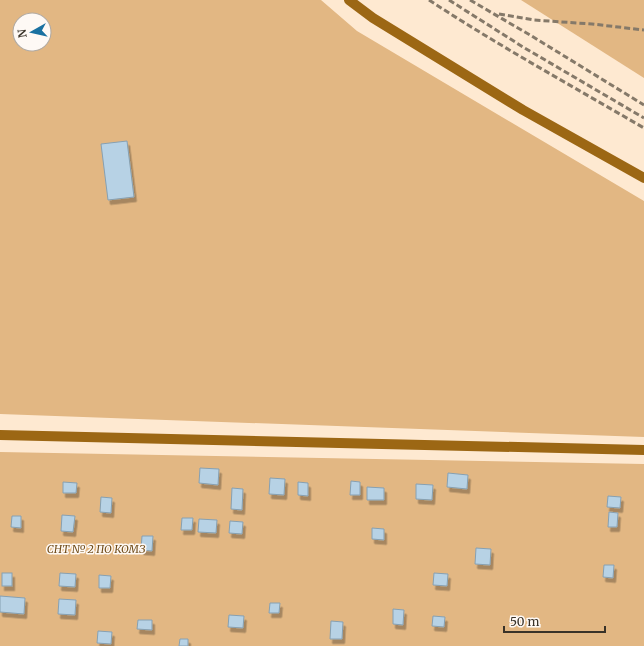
<svg xmlns="http://www.w3.org/2000/svg" width="644" height="646" font-family="Merriweather,serif">
  <style>
    .green { fill: #e2b783; fill-rule: evenodd }
    .building { fill: #b7d2e5; stroke: #86a0b2; filter: url(#shadow) }
    .lines { fill: none; stroke-linecap: round; stroke-linejoin: round }
    .secondary { stroke: #9c6714; stroke-width: 10 }
    .rail { stroke: #857969; stroke-width: 3; stroke-dasharray: 6 3; stroke-linecap: butt }
    .labels { text-anchor: middle; dominant-baseline: central; stroke-width: 3; stroke-linejoin: round; paint-order: stroke }
    .park-label { font-size: 11px; font-style: italic; fill: #704c19; stroke: #fef9f5 }
  </style>
  <defs>
    <filter id="shadow"><feDropShadow dx="2.5" dy="4.5" stdDeviation="0" flood-color="#0004"/></filter>
  </defs>
  <rect width="100%" height="100%" fill="#fee9d1"/>
  <g class="green">
    <path d="M0 0H321L357 31 644 201V437L0 414ZM20 20H44V44H20Z"/>
    <polygon points="521,0 644,0 644,78"/>
    <polygon points="0,452 644,464 644,646 0,646"/>
  </g>
  <g class="building">
    <polygon points="127,141 134,197 108,200 101,144"/>
    <polygon points="200,468 219,469 218,485 199,483"/>
    <polygon points="448,473 468,475 467,489 447,487"/>
    <polygon points="270,478 285,479 284,495 269,494"/>
    <polygon points="351,481 360,482 360,495 350,495"/>
    <polygon points="63,482 77,483 76,493 63,493"/>
    <polygon points="298,482 308,483 308,496 298,495"/>
    <polygon points="416,484 433,485 432,500 416,499"/>
    <polygon points="367,487 384,488 384,500 367,500"/>
    <polygon points="232,488 243,489 242,510 231,509"/>
    <polygon points="608,496 621,497 620,508 607,507"/>
    <polygon points="101,497 112,498 111,513 100,512"/>
    <polygon points="609,512 618,513 617,527 608,527"/>
    <polygon points="62,515 75,516 73,532 61,531"/>
    <polygon points="12,516 21,516 21,528 11,527"/>
    <polygon points="182,518 193,518 192,530 181,530"/>
    <polygon points="199,519 217,520 216,533 198,532"/>
    <polygon points="230,521 243,522 242,534 229,533"/>
    <polygon points="372,528 384,529 384,540 372,539"/>
    <polygon points="142,536 153,536 152,551 141,550"/>
    <polygon points="476,548 491,549 490,565 475,564"/>
    <polygon points="604,565 614,565 613,578 603,577"/>
    <rect x="2" y="573" width="10" height="13"/>
    <polygon points="60,573 76,574 75,587 59,586"/>
    <polygon points="434,573 448,574 447,586 433,585"/>
    <polygon points="99,575 111,576 110,588 99,588"/>
    <polygon points="0,596 25,598 24,614 0,612"/>
    <polygon points="59,599 76,600 75,615 58,614"/>
    <polygon points="270,603 280,603 279,613 269,613"/>
    <polygon points="393,609 404,610 403,625 393,624"/>
    <polygon points="229,615 244,616 243,628 228,627"/>
    <polygon points="433,616 445,617 444,627 432,626"/>
    <polygon points="138,620 152,620 152,630 137,629"/>
    <polygon points="331,621 343,622 342,639 330,639"/>
    <polygon points="98,631 112,632 111,644 97,643"/>
    <polygon points="180,639 188,639 188,646 179,646"/>
  </g>
  <g class="lines">
    <g class="secondary">
      <polyline points="349,0 373,18 523,110 644,178"/>
      <polyline points="0,435 644,450"/>
    </g>
    <g class="rail">
      <path d="M429 0C499 46 572 86 644 128"/>
      <polyline points="449,0 523,47 644,118"/>
      <polyline points="470,0 530,35 644,105"/>
      <polyline points="499,14 534,20 592,24 644,30"/>
    </g>
  </g>
  <g class="labels">
    <g class="park-label">
      <text x="96" y="549">СНТ № 2 ПО КОМЗ</text>
    </g>
  </g>
  <g transform="translate(32 32) rotate(262)"><circle r="19" fill="#fef9f5" stroke="#afa9a3"/>
  <path d="M0-3L7 15L0 10L-7 15Z" fill="#1a71a1"/>
  <text y="-6" font-size="11" font-weight="bold" text-anchor="middle" fill="#393228">N</text>
  </g>
  <path d="M504 626v6h101v-6" fill="none" stroke="#393228" stroke-width="2"/>
  <text x="510" y="626" font-size="12" fill="#393228" stroke="#fef9f5" stroke-width="3" paint-order="stroke">50 m</text>
</svg>
